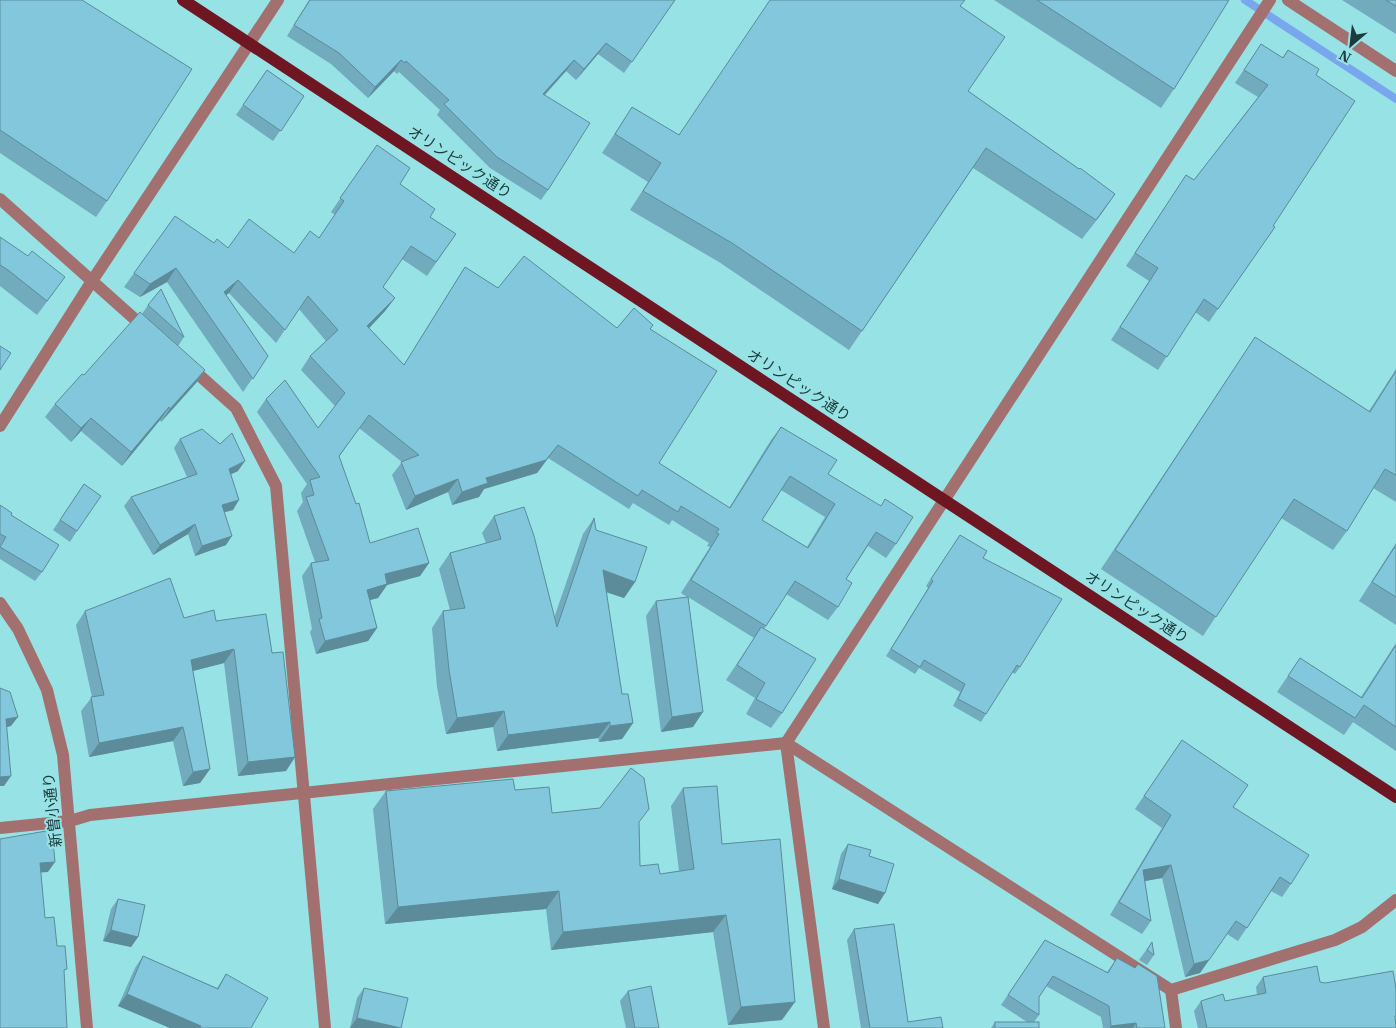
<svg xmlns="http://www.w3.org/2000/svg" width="1396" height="1028" font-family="'IBM Plex Serif','Noto Sans JP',serif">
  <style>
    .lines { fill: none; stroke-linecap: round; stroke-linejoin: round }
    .stream { stroke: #79a7ee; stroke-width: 8 }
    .minor { stroke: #a37070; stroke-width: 12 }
    .major { stroke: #6f1623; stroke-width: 12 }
    .wall { fill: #71abbd; fill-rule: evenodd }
    .shaded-wall { fill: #5c8b9a }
    .building { fill: #83c7dc; stroke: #5c8b9a; fill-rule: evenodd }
    .labels { text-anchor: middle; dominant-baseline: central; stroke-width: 4; stroke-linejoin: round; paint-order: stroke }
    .street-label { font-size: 15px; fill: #1b3b3c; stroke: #97e2e5 }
  </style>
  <rect width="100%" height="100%" fill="#97e2e5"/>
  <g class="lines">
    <polyline class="stream" points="1245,0 1396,99"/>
    <g class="minor">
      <polyline points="1288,0 1396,71"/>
      <polyline points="0,199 147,330"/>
      <polyline points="189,366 236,408 276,486 325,1028"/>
      <polyline points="0,426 92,281 278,0"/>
      <polyline points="0,603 18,629 47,690 63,755 87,1028"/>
      <polyline points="0,828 70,821 90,815 786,743 1171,990 1335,940 1362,927 1396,900"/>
      <polyline points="1171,990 1176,1028"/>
      <polyline points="824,1028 786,743 1270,0"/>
    </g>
    <polyline class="major" points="183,0 1396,797"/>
  </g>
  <g class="wall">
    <polygon points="0,0 107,201 96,217 0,153"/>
    <polygon points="309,0 675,0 624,73 598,54 576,80 566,71 545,95 548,190 541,200 490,168 437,115 440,110 399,72 397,74 394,71 368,98 331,64 287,36"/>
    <polygon points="994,0 1229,0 1174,89 1161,108"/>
    <polygon points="1342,0 1396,0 1396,34"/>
    <polygon points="960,6 968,91 1115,194 1082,239 973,168 849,350 719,262 630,210 648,182 602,153 632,107 678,135"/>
    <polygon points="1261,44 1282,58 1288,50 1316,75 1273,226 1275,227 1209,322 1195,312 1158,370 1111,340 1149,281 1126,266 1186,175 1194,180 1258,97 1235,83"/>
    <polygon points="267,70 304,96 273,141 236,115"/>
    <path d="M377 145 400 184 430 217 456 234 427 276 402 259 383 287 395 298 385 311 369 328 404 365 456 281 465 267 498 288 617 328 653 325 650 329 659 463 729 508 771 440 781 427 828 474 896 544 886 558 868 546 846 579 838 607 828 620 786 594 764 629 782 713 771 728 746 714 755 698 726 680 754 638 688 597 693 727 661 732 646 616 656 601 687 597 681 593 710 547 707 546 709 543 672 520 669 525 633 503 629 509 548 458 537 473 484 489 479 497 452 505 448 492 406 510 392 475 402 462 359 428 339 457 370 543 429 563 420 576 387 585 378 598 370 600 377 628 368 641 316 654 310 632 312 629 302 576 311 563 315 562 297 511 303 502 301 493 307 484 257 412 266 399 318 428 335 406 301 370 310 356 326 341 299 309 276 343 229 293 226 295 268 356 243 392 167 282 140 297 124 287 134 273 214 243 228 248 294 253 319 238 335 215 331 212ZM781 490 825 517 807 547 762 520Z"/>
    <polygon points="0,237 55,291 37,315 0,286"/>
    <polygon points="148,305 184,337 178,346 142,314"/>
    <polygon points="1255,337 1369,411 1396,369 1396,502 1373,488 1347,531 1333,550 1281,518 1203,636 1101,569"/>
    <polygon points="205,370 196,383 161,422 160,420 122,466 81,431 71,442 45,417 55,404 84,375"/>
    <polygon points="180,439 238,471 231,474 233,510 224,512 226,545 195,556 188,534 153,555 124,506 131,497 187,477 174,448"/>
    <polygon points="84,484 77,531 70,542 53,530"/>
    <polygon points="0,505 42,572 35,581 0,559"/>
    <polygon points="494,516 554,618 583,534 594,518 596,530 635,582 624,598 606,592 622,694 633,723 622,739 599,742 598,738 497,751 493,727 446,734 437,687 432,628 443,611 450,610 439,569 450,553 486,543 482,533"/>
    <polygon points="960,535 983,558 1020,667 1015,674 1012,672 981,722 953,706 960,692 919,668 915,674 886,656 928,588 926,586"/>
    <polygon points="1396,543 1396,625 1359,601"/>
    <polygon points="85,611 184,618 216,621 272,653 295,757 286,771 238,776 224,663 193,671 210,769 200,783 183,786 173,741 89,757 81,711 92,697 76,625"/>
    <polygon points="1396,643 1396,751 1353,722 1344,735 1277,692 1300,658 1361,697"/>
    <polygon points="1182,740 1291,884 1282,897 1271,891 1238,941 1227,934 1200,973 1185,977 1162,878 1145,881 1151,921 1142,934 1110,915 1162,828 1135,809"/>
    <polygon points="683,788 722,844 782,1020 728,1025 713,932 551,950 546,909 385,924 373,809 386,791 515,790 552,813 639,823 640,866 660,874 679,871 671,806"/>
    <polygon points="848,844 869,856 885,893 878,904 832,889 841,854"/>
    <polygon points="118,899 138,937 131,947 103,941 111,909"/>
    <polygon points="854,929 908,1022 943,1028 861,1028 847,940"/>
    <polygon points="1045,940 1107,972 1117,958 1165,1028 1103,1028 1101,1017 1046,986 1039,997 1039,1015 1034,1022 1039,1028 991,1028 995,1022 1027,1022 1001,1005"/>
    <polygon points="1152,942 1154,955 1147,965 1139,960"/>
    <polygon points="143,956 217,988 226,974 251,1028 170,1028 118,1006 135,968"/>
    <polygon points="1263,977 1320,982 1396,1022 1396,1028 1198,1028 1194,1011 1201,1001 1225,1001 1257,995 1256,987"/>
    <polygon points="364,988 401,1028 350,1028 357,998"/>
    <polygon points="628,991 659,1028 626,1028 620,1001"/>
  </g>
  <g class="shaded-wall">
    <polygon points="606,43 598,54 576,80 584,69"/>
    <polygon points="401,60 394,71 368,98 375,87"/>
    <polygon points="574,60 566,71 535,105 543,94"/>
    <polygon points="1115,194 1102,213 1082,239 1096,220"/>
    <polygon points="176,268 167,282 140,297 150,284"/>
    <polygon points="238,280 229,293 214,305 224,292"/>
    <polygon points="395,298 385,311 358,340 367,326"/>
    <polygon points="205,370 196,383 161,422 170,409"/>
    <polygon points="169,407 160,420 122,466 131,452"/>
    <polygon points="91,418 81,431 71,442 81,428"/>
    <polygon points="558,445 537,473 484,489 479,497 452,505 462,492 486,478"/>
    <polygon points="245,461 238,471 223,478 229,469"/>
    <polygon points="458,479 448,492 406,510 415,496"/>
    <polygon points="239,500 233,510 215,515 222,505"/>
    <polygon points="195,524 188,534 153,555 160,545"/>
    <polygon points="232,536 226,545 195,556 202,546"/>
    <polygon points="429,563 420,576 387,585 378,598 358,603 367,590 385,574"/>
    <polygon points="603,570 635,582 624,598 591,587"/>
    <polygon points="377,628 368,641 316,654 325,641"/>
    <polygon points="234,649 224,663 181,674 191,660"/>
    <polygon points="504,711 493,727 446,734 457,718"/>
    <polygon points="703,712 693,727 661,732 672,717"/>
    <polygon points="18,717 11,726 0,729 6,719"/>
    <polygon points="610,722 598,738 497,751 508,735"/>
    <polygon points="633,723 622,739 599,742 610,726"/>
    <polygon points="183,727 173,741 89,757 99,743"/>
    <polygon points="295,757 286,771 238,776 248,762"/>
    <polygon points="210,769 200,783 183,786 193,772"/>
    <polygon points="11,776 4,786 0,786 0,777"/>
    <polygon points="55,862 48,872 34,873 40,863"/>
    <polygon points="1171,865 1162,878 1134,883 1143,870"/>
    <polygon points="839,879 885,893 878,904 832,889"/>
    <polygon points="559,891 546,909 385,924 398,907"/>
    <polygon points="726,915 713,932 551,950 563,932"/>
    <polygon points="111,930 138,937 131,947 103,941"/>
    <polygon points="1209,960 1200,973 1185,977 1194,964"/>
    <polygon points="127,994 201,1026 200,1028 170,1028 118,1006"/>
    <polygon points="795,1002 782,1020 728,1025 741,1007"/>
    <polygon points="357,1018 401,1028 350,1028"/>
    <polygon points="1136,1023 1133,1028 1110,1028 1111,1026"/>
  </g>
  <g class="building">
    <polygon points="0,0 82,0 192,69 107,201 0,130"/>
    <polygon points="310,0 675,0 632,62 606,43 584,69 574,60 543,94 590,123 548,190 497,157 444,104 449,100 406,61 405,63 401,60 375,87 339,53 294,25"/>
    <polygon points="770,0 965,0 960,6 1005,37 968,91 1079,169 1080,168 1115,194 1096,220 986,148 862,331 732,243 643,191 661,163 615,134 632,107 679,135"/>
    <polygon points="1037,0 1229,0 1174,89"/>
    <polygon points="1386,0 1396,0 1396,6"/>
    <polygon points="1261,44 1283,58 1288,50 1319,69 1316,75 1355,101 1273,226 1275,227 1218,309 1204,299 1167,357 1120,327 1158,268 1135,253 1186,175 1194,180 1268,85 1244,70"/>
    <polygon points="267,70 304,96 281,131 243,105"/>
    <path d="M377 145 410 168 400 184 435 209 430 217 456 234 436 262 411 246 383 287 395 298 367 326 404 365 465 267 498 288 524 256 617 328 634 308 653 325 650 329 717 371 659 463 730 508 781 427 837 460 828 474 881 506 885 499 913 517 896 544 876 532 846 579 852 583 838 607 795 581 766 626 691 580 719 534 716 533 719 529 681 506 678 512 642 490 638 496 558 445 546 460 486 478 488 483 462 492 458 479 415 496 401 462 419 455 369 415 339 456 356 504 359 503 370 543 418 528 429 563 385 574 387 584 367 590 377 628 325 641 319 619 322 618 311 563 329 560 306 497 314 495 310 480 320 477 266 399 285 380 318 428 345 393 310 356 338 330 308 296 285 330 238 280 224 292 268 356 253 379 176 268 150 284 134 273 175 216 214 243 217 239 228 248 249 219 294 253 310 231 319 238 344 201 340 198ZM790 476 835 504 808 548 762 520Z"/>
    <polygon points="0,237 28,256 32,251 65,277 47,301 8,270 0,265"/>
    <polygon points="161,289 184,337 148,305"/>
    <polygon points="140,312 205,370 170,409 169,407 131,452 91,418 81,428 55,404 82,374 84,375"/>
    <polygon points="1255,337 1370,412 1396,371 1396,475 1385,469 1347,531 1294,499 1216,617 1115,550"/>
    <polygon points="0,346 11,353 0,370"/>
    <polygon points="202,429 220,444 232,433 245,461 229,469 239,500 222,505 232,536 202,546 195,524 160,545 131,497 197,474 180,439"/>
    <polygon points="84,484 101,496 77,531 60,520"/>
    <polygon points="0,505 12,513 11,515 59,545 42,572 0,547 6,537 0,534"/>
    <polygon points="524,507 534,536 557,627 594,518 596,530 647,547 635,582 603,570 622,694 628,694 633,723 610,726 610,722 508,735 504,711 457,718 449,670 443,611 465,608 450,553 501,539 494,516"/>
    <polygon points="960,535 987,551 983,558 1062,599 1020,667 1017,665 986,714 958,699 965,684 924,660 920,667 891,649 933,581 931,579"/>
    <polygon points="1396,545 1396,597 1372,582"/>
    <polygon points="170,578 184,618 214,610 216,621 266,614 272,653 283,652 295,757 248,762 234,649 191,660 210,769 193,772 183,727 99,743 91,697 104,695 85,611"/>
    <polygon points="688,597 703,712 672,717 656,601"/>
    <polygon points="761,627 816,659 782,713 756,699 765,683 737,665"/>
    <polygon points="1396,645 1396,727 1364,705 1355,718 1288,676 1300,658 1362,698"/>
    <polygon points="0,688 10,692 18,717 6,719 11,776 0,777"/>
    <polygon points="1182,740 1248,785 1233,807 1309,855 1291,884 1280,877 1247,928 1236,921 1209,960 1194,964 1171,865 1143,870 1151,921 1119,902 1171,815 1144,796"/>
    <polygon points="631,768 644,778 649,809 639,822 640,866 658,864 660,874 694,869 683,788 717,786 722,844 780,839 795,1002 741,1007 726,915 563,932 559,891 398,907 386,791 513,779 515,790 549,787 552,813 600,808"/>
    <polygon points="52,830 55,862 40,863 45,918 54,917 57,946 65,946 67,969 64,970 67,1028 0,1028 0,839"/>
    <polygon points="848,844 871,850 869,856 894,864 885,893 839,879"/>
    <polygon points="118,899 145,905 138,937 111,930"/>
    <polygon points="894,924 908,1022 941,1017 943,1028 870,1028 854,929"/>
    <polygon points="1045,940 1108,973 1117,958 1135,968 1138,964 1157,976 1165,1028 1137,1028 1136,1023 1111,1026 1109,1006 1053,976 1039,997 1039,1015 1008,995"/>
    <polygon points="1152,942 1154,955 1147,950"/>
    <polygon points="143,956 218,989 226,974 268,998 251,1028 200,1028 201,1026 127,994"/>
    <polygon points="1317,966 1320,982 1325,983 1393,971 1396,989 1396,1016 1395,1016 1396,1028 1207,1028 1201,1001 1223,994 1225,1001 1266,993 1263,977"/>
    <polygon points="651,986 659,1028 635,1028 628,991"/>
    <polygon points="364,988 408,998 401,1028 357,1018"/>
    <rect x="995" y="1022" width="44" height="6"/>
  </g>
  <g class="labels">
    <g class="street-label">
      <text transform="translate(460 162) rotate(33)">オリンピック通り</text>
      <text transform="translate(799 385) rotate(33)">オリンピック通り</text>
      <text transform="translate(1137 607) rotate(33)">オリンピック通り</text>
      <text transform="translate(52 810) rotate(-96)">新曽小通り</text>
    </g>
  </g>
  <g transform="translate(1351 45) rotate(208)" stroke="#97e2e5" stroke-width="4" paint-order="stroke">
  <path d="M0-4L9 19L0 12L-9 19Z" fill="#1b3b3c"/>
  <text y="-8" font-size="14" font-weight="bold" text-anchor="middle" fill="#1b3b3c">N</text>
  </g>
</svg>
